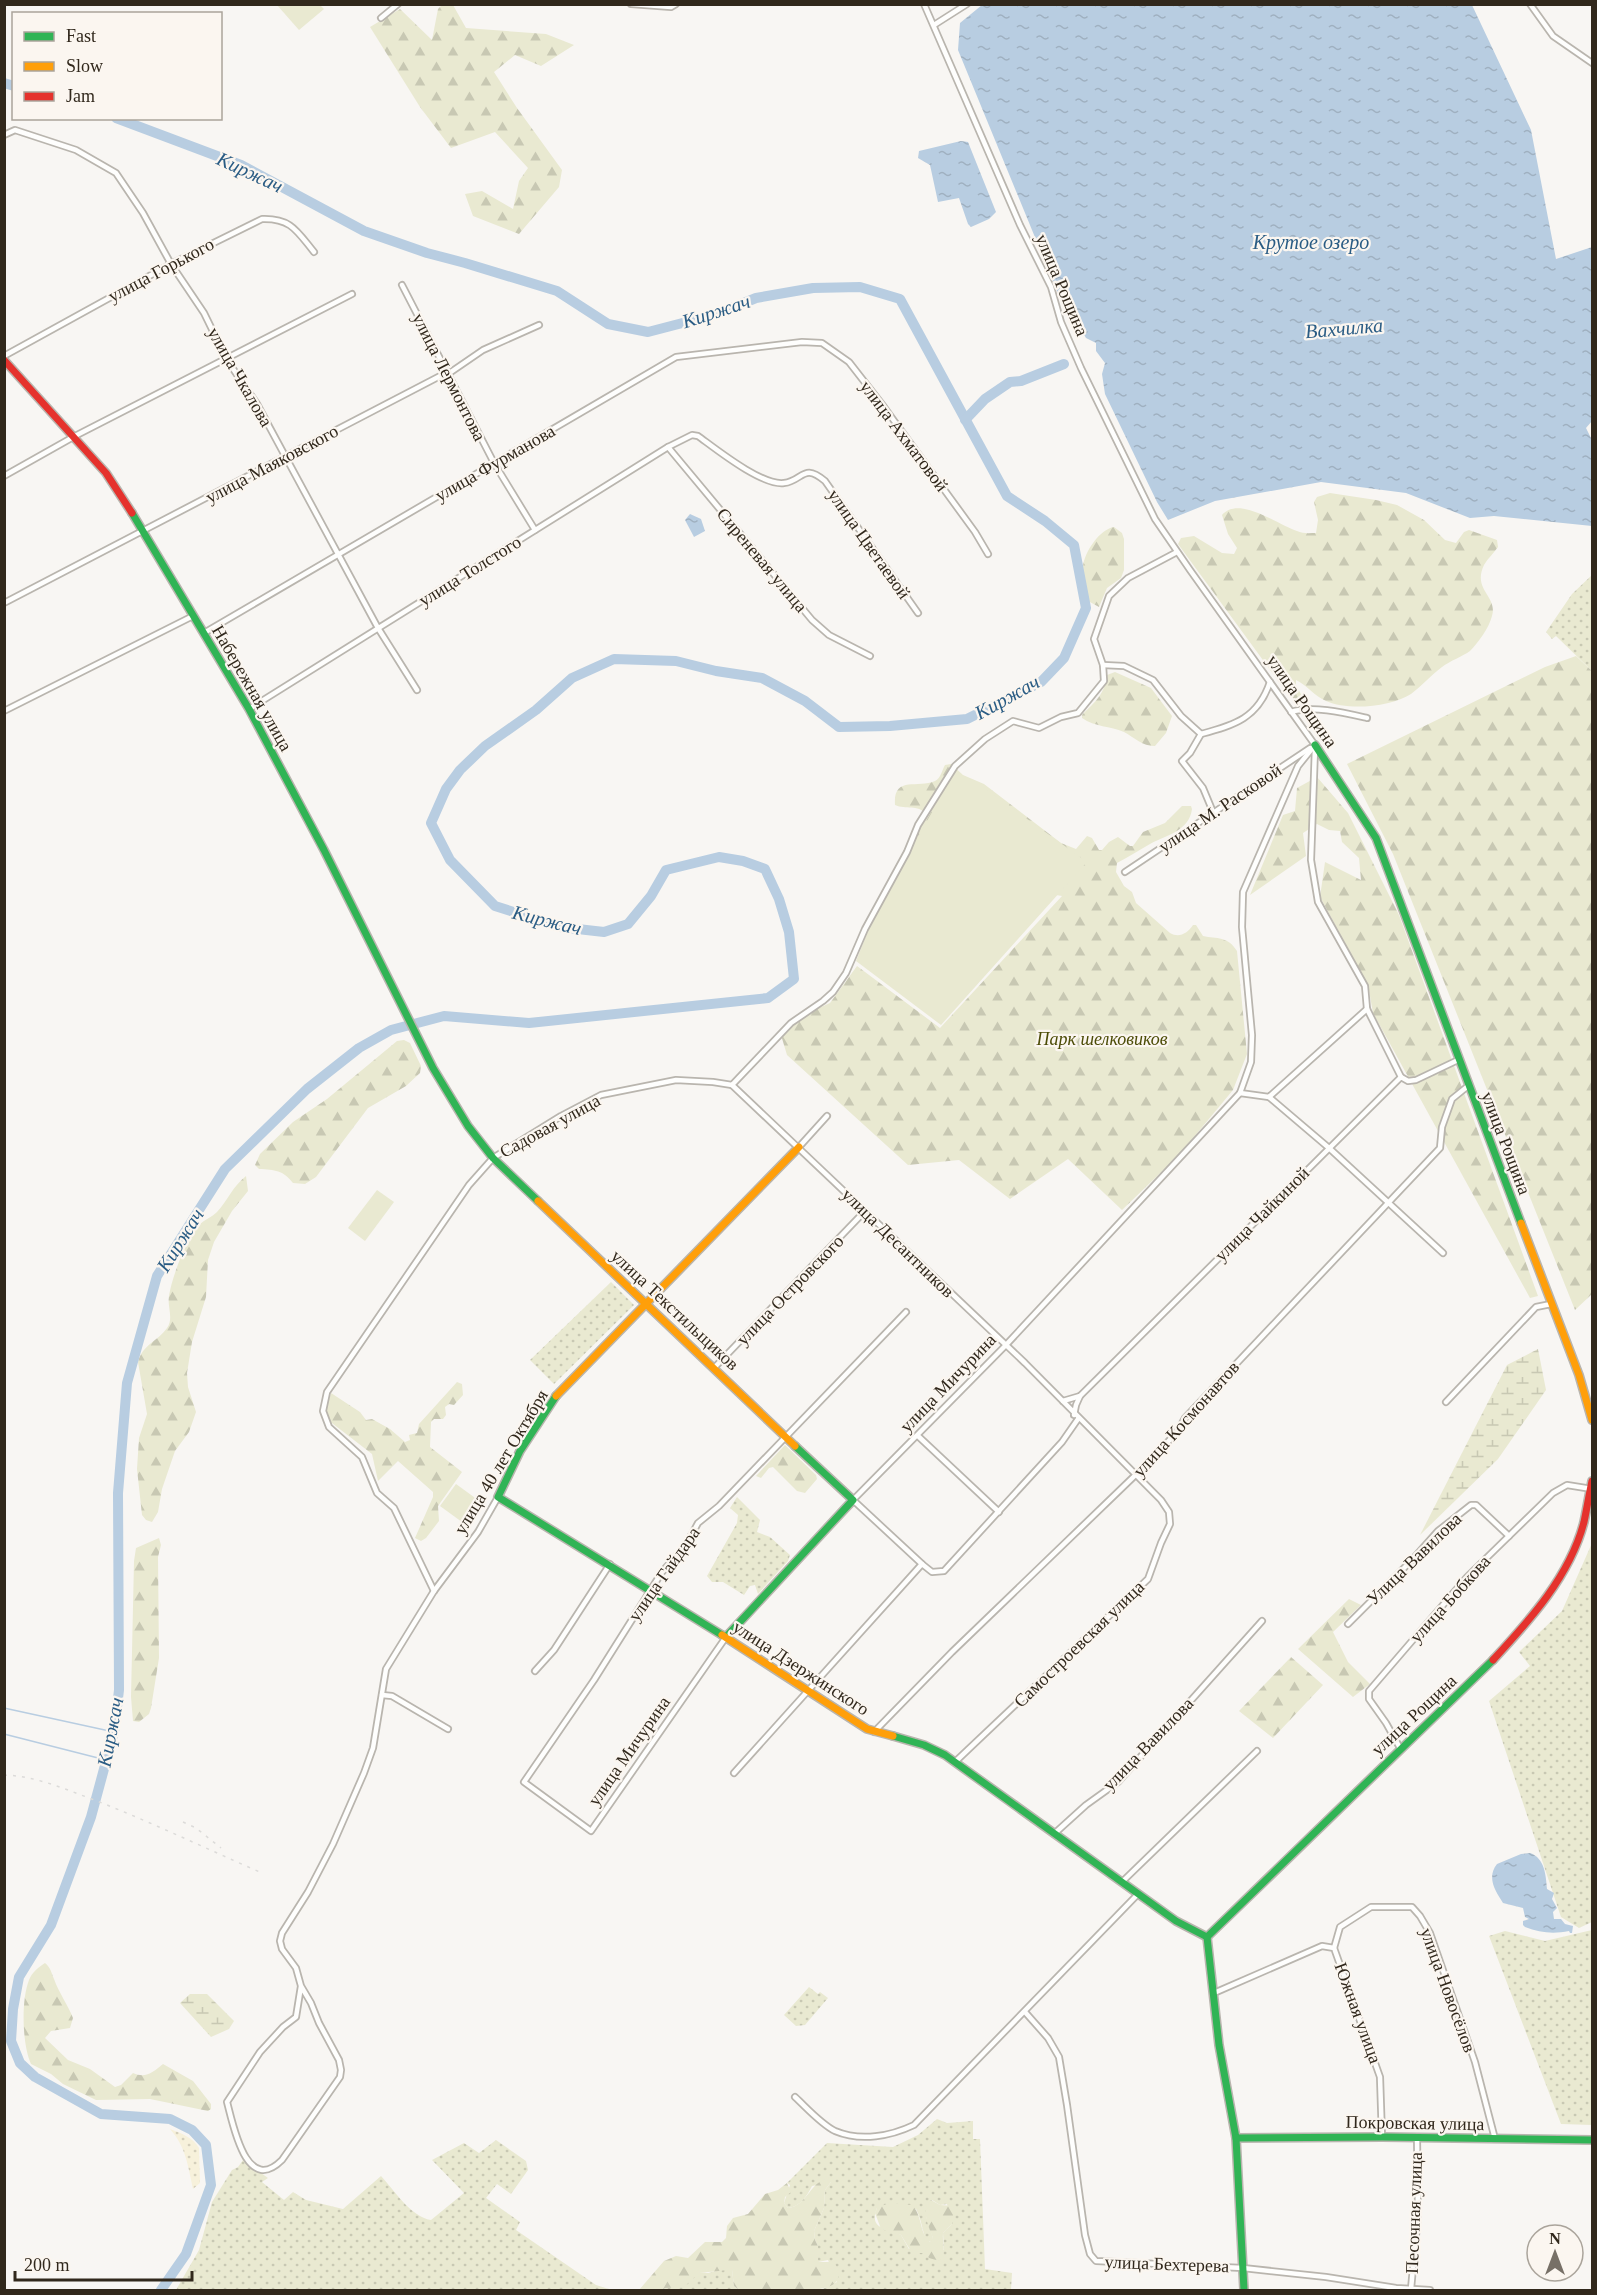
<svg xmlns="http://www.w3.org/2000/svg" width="1597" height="2295" font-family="Georgia,serif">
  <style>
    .green { fill: url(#green-dots); fill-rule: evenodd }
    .forest { fill: url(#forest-firs) }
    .wetland { fill: url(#wetland-marsh) }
    .sand { fill: url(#sand-dots) }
    .pitch { fill: #e9e9d1 }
    .water { fill: url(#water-ripples) }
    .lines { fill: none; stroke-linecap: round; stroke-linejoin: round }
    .stream { stroke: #b8cde1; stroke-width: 1.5 }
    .river { stroke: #b8cde1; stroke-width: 10 }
    .street-casing { stroke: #b9b5ae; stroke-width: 8 }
    .fast-casing { stroke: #b9b5ae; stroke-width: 10 }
    .slow-casing { stroke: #b9b5ae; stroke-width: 10 }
    .jam-casing { stroke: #b9b5ae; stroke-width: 10 }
    .street { stroke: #fefefd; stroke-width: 4.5 }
    .fast { stroke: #30b455; stroke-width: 7 }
    .slow { stroke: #ff9f0a; stroke-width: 7 }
    .jam { stroke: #e5322d; stroke-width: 7 }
    .rail { stroke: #dcdbd9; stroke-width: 1.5; stroke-dasharray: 3 6; stroke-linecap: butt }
    .labels { text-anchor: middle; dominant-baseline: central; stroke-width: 4.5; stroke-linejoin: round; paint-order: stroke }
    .street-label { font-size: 18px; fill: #31281c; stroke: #fbf6f0 }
    .park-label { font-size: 18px; font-style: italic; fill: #4c4c07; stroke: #fbf6f0 }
    .water-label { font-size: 20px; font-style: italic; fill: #2a5c84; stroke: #fbf6f0 }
  </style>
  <defs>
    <pattern id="green-dots" width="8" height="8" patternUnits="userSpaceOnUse" patternTransform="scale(1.5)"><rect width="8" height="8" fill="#e9e9d1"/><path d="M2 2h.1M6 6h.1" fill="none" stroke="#c8c8b3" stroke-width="1.8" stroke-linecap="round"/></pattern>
    <pattern id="forest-firs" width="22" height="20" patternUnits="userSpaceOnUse" patternTransform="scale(1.5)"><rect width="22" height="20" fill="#e9e9d1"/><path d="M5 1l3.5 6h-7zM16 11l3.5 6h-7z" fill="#c8c8b3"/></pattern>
    <pattern id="wetland-marsh" width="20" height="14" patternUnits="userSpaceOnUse" patternTransform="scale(1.5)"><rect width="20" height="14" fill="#e9e9d1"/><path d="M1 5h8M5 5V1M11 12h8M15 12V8" fill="none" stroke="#c8c8b3"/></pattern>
    <pattern id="sand-dots" width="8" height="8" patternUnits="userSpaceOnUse" patternTransform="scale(1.5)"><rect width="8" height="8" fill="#f7f1db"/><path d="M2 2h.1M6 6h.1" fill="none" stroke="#d4cfbb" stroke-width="1.8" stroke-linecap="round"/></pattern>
    <pattern id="water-ripples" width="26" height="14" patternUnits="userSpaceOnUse" patternTransform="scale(1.5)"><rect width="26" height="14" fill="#b8cde1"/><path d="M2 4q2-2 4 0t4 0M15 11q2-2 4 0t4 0" fill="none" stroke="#9fb0c0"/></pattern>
  </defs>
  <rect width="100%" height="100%" fill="#f8f6f3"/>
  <g class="green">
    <polygon points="1592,575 1592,671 1556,636 1552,639 1546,632 1572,594"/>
    <polygon points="611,1282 634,1305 554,1384 530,1360"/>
    <polygon points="737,1497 760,1520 757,1532 770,1537 790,1555 788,1561 758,1594 755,1585 750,1586 744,1595 723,1582 712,1582 707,1576 737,1523 738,1515 730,1508"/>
    <polygon points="1592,1543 1592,1922 1579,1928 1561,1917 1489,1701 1530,1666 1519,1652 1562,1611"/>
    <polygon points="1592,1930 1592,2125 1561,2124 1489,1936 1505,1931 1545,1941"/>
    <polygon points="809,1987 818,1994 820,1992 828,1998 805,2025 796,2026 784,2015"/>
    <path d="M937 2119 947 2123 973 2121V2139H980L985 2269 1012 2273 1011 2290H820L837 2282 828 2260 818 2262V2246L815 2240 814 2231 824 2208 825 2190 831 2182 812 2186C807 2196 800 2207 788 2208L784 2203 790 2185 787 2183 827 2143 893 2147 918 2135ZM932 2200 940 2205 947 2204 952 2224 943 2233 944 2250 909 2249 901 2235C889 2228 868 2231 877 2208L916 2209C922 2220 922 2232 927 2241L932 2242 933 2238 926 2216Z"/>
    <path d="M496 2140 526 2161 528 2170 511 2194 497 2184 486 2198 520 2222 516 2230 596 2285 612 2290H176L199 2250 212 2202 232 2170 238 2167 243 2160 268 2178 262 2182 284 2200 293 2192 306 2200 343 2209 381 2176C394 2190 411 2217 431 2220L464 2193 432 2160 464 2143 479 2153Z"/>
    <polygon points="720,2270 732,2270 734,2286 739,2290 664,2290 665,2288 700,2272 708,2273"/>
  </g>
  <g class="forest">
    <polygon points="442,5 453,5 466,28 546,34 574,45 541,66 515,55 494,72 517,108 562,170 559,187 519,234 473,216 465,194 482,191 513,209 519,181 528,168 495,132 451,148 420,107 370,27 400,9 432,40 438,9"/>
    <path d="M1330 493 1376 500 1397 505 1424 520 1445 540 1456 543 1464 532 1469 530 1497 540 1498 547C1494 553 1488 558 1484 565 1472 590 1498 596 1492 616 1489 628 1478 643 1470 651 1463 656 1450 661 1442 667 1431 675 1422 686 1411 694 1391 707 1348 711 1326 701 1314 696 1307 685 1296 680V685L1302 696 1298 700 1290 697 1178 544 1181 538 1194 536 1222 553 1234 554 1237 548 1228 534 1222 515C1239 495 1278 525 1297 531 1303 534 1310 533 1316 533L1318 520 1314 502 1317 497Z"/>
    <path d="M1114 527 1122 533 1124 539V570L1121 578 1107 588 1099 607 1088 601C1087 590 1083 578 1083 567 1084 552 1100 529 1114 527Z"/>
    <polygon points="1576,656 1592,671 1592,1294 1575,1310 1393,854 1347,764 1545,667"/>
    <path d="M1115 672 1151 688 1172 716 1166 733 1155 746C1142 746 1135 738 1124 732 1110 726 1095 727 1082 718V715C1095 702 1105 694 1107 675Z"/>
    <path d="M951 764 963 775 984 784 1061 843 1076 849 1087 836 1092 838 1099 850H1102L1109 842 1118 837 1130 846H1133L1143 832 1165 823 1182 806H1191L1192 809C1189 831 1167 835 1150 844 1139 850 1129 857 1117 863L1116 872 1124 886 1132 892 1136 903 1170 933C1179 938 1187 934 1193 925H1196L1203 936C1217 939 1228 936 1237 951L1247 1054 1233 1090 1179 1155 1122 1210 1068 1159 1010 1199 959 1160 908 1165 787 1055 781 1035 803 1015 830 1003 857 966 940 1028 1062 896 900 869 927 814C917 804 906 810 895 805 893 775 917 789 935 781 941 778 942 770 945 765Z"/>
    <polygon points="1317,777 1348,813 1399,915 1538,1296 1530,1298 1373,1013 1368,985 1320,897 1325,862 1361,880 1359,858 1342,842 1340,831 1329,830 1317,824 1303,833 1306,856 1250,895 1283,815 1295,811 1297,788"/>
    <path d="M404 1040 410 1043 421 1066 420 1073 406 1086 368 1108 316 1177 305 1184 293 1183C283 1170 275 1170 259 1169L255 1165 260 1154 293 1122 327 1099 397 1041Z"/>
    <path d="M246 1176 248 1191 232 1211 214 1242 208 1260 206 1297 192 1342 187 1373 188 1387 196 1412 189 1432 175 1451 162 1489 158 1512 152 1522 146 1520 142 1515 137 1469 139 1438 147 1414 138 1362C142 1345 158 1341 167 1328 174 1319 167 1306 169 1296 172 1277 186 1239 199 1225 204 1220 212 1217 217 1212 228 1200 233 1186 246 1176Z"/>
    <polygon points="457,1382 462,1384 463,1395 454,1405 449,1404 445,1407 446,1415 443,1419 434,1419 431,1422 430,1447 462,1472 438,1506 439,1521 426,1538 421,1541 415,1538 433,1497 433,1492 398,1461 378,1481 372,1454 328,1420 326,1409 331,1393 360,1412 366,1420 372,1419 390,1429 405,1442 410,1440 409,1435 417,1433 419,1424"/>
    <polygon points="785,1445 816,1475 817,1479 805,1493 797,1491 773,1467 769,1468 761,1478 756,1476"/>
    <polygon points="159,1538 161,1545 158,1557 159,1658 151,1708 149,1714 139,1722 133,1721 131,1697 134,1561 136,1548"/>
    <polygon points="1349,1599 1361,1605 1333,1632 1348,1662 1370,1684 1353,1697 1298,1649"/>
    <polygon points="1291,1657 1323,1685 1273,1738 1239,1711"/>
    <path d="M45 1963C51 1968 51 1972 54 1979 59 1993 68 2005 73 2018L70 2028 51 2031 45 2038 68 2060 90 2069 115 2087 121 2085 133 2073C146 2079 153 2072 163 2064L193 2081 211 2104V2109L208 2111 150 2099 96 2100 63 2084 51 2074 31 2064C22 2044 21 2000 29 1980 32 1972 39 1967 45 1963Z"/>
    <path d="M825 2179H831V2182L825 2190 824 2208 814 2231 815 2240 818 2246V2262H834C843 2279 838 2285 820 2289V2290H739L734 2286 732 2270C721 2270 711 2273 700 2272L684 2287 665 2288 663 2290H639L664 2261 676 2256 688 2258 705 2242H722L726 2238 727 2226 733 2218 748 2214 765 2194 778 2190 787 2183 791 2192 785 2197 784 2203 788 2208C806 2206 809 2185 825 2179Z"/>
    <path d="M931 2200 940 2205 954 2206 952 2224 943 2233C942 2243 947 2252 940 2261L929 2258 925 2253H912L901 2235 881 2229 875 2213 877 2208 889 2203 912 2205C923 2216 919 2233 930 2242L933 2238C929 2227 920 2209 931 2200Z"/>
  </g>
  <g class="wetland">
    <polygon points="1538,1349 1546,1390 1498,1459 1420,1535 1507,1365"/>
    <polygon points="190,1994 207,1994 234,2021 229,2029 211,2037 180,2003"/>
  </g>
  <path class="sand" d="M170 2129C180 2133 193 2137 199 2148L200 2183 193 2189C188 2166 186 2147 170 2129Z"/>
  <g class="pitch">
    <polygon points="277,5 320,5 324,9 299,30"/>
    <polygon points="955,772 974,781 1087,862 941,1025 856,961 870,926 868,924"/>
    <polygon points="377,1190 394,1202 365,1241 348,1228"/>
    <polygon points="456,1484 478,1500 462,1522 440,1506"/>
  </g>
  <g class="water">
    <polygon points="982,5 1472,5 1531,130 1556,259 1592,247 1592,421 1586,428 1592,440 1592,526 1494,516 1470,518 1406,493 1321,482 1215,501 1168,520 1157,502 1105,394 1102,374 1105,363 1096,351 1096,343 1086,338 1076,322 1079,314 1062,303 958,50 960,23"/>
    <polygon points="961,141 968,142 996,212 989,219 971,227 968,224 959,198 938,202 930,165 918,158 919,151"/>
    <polygon points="690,514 701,519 705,531 694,537 685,520"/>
    <path d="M1530 1853C1545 1858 1546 1876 1547 1889L1554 1893 1552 1899 1557 1908 1553 1912 1554 1919H1561L1565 1924 1573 1926 1572 1933H1570L1569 1931C1554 1934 1540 1933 1525 1927L1523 1925V1921L1529 1919 1525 1917 1523 1908 1503 1903C1496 1892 1486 1878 1497 1864L1521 1854Z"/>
  </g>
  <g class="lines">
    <g class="stream">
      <polyline points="4,1708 114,1732"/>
      <polyline points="4,1734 106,1760"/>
    </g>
    <g class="river">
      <polyline points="4,83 14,86"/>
      <polyline points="116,118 241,165 364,231 427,253 465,263 557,291 608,324 648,332 717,314 756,298 813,288 860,287 900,299 1007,496 1045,521 1074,545 1086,608 1064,658 1041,682 967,719 890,726 839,727 805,701 762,678 716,671 676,661 614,659 572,678 536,710 485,746 460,770 446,789 431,823 450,860 495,906 560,927 604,932 628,924 651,896 666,870 719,857 743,861 765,869 779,899 789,932 794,979 768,998 529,1023 444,1016 391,1030 359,1048 307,1089 225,1169 157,1276 127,1383 118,1493 119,1690 114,1732 91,1817 51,1925 19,1977 13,2009 11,2041 20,2063 35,2077 101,2114 170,2119 192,2130 206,2145 211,2185 186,2254 161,2290"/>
      <polyline points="965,420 985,399 1010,382 1021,381 1064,364"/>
    </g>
    <defs>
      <g id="street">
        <polyline points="631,4 671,7 676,4"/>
        <polyline points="924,4 1020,225 1051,287 1061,322 1081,368 1155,519 1190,570 1315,745"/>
        <polyline points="1530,4 1553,36 1592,63"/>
        <polyline points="381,18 398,4"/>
        <polyline points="934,25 967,4"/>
        <polyline points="4,135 15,130 76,150 116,173 143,213 171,264 204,313 227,360 257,404 378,628 417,690"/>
        <polyline points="402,285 494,463 535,530"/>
        <path d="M4 356 171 264 262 219C291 218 297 231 314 252"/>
        <polyline points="668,447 812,620 829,635 870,656"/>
        <polyline points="4,476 75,436 352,294"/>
        <polyline points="4,603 442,375 448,374 483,350 539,325"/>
        <polyline points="204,633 676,357 802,342 822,343 849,362 884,407 975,532 988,554"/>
        <polyline points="1103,665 1124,666 1153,680 1181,716 1201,734"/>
        <path d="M249 709 668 447 692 435 698 436C716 449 762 486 784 483 803 481 803 462 825 481L918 613"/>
        <polyline points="4,711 193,616"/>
        <path d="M1291 712C1312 705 1345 713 1367 718"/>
        <polyline points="1315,748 1311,860 1318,902 1365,986 1367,1009 1401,1077"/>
        <path d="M1213 812 1203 788 1182 761 1190 753 1201 734C1235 725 1258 718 1270 682"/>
        <polyline points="1125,872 1310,748"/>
        <polyline points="732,1085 1025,1363 1161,1500 1169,1512 1170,1524 1161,1543 1148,1579 955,1762"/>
        <polyline points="1240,1093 1269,1097 1367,1009"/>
        <polyline points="1269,1097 1329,1148 1443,1253"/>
        <polyline points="799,1147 827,1116"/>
        <polyline points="714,1368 865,1211"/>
        <polyline points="1063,1401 1080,1396 1401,1077 1408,1081 1416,1080 1458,1060"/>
        <polyline points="1446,1402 1536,1307 1551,1304"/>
        <polyline points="1074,1415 1076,1405 1080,1396"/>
        <polyline points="918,1436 999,1512"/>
        <polyline points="922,1564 853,1500 1005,1346 1240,1093 1251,1062 1252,1035 1242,927 1243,892 1298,766 1315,745"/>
        <polyline points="434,1591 394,1508 377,1493 362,1457 329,1427 323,1411 327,1392 469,1185 493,1158 561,1116 601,1095 676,1080 713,1082 732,1085 791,1023 823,1001 833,992 846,973 865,929 907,852 918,825 955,766 985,739 1013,721 1039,728 1061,717 1078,713 1104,681 1103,665 1094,639 1109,596 1128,578 1177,552"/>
        <polyline points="1348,1624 1414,1558 1438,1531 1471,1505 1476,1505 1509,1536"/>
        <polyline points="726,1637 591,1831 524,1782 594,1680 662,1572 686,1545 698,1523 719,1506 906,1312"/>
        <polyline points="535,1671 554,1650 610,1564"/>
        <polyline points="382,1695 392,1696 448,1729"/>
        <polyline points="874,1732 952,1652 1151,1460 1177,1432 1185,1418 1440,1148 1442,1127 1452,1099 1468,1086"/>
        <polyline points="1400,1748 1386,1723 1369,1699 1369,1691 1467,1577 1553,1493 1567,1485 1592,1489"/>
        <polyline points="734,1773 922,1564 932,1572 944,1571 1062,1442 1078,1419"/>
        <polyline points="1054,1834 1086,1805 1118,1782 1262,1621"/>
        <polyline points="1122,1882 1257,1751"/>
        <polyline points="1334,1948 1340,1927 1371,1907 1412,1907 1420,1916 1430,1933 1475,2062 1495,2139"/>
        <path d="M301 1986 311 2003 319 2023 339 2060 341 2070 340 2077 282 2160C246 2196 233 2124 227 2102L260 2052 283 2027 296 2017 301 1986 296 1968 282 1949 280 1941 282 1933 308 1892 333 1844 364 1773 373 1748 386 1669 434 1591 478 1532 498 1497"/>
        <polyline points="1214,1993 1322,1946 1334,1948 1380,2077 1382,2137"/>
        <polyline points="1025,2012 1048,2038 1059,2057 1067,2105 1085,2235 1090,2254 1096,2261 1243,2268 1326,2277 1396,2288 1430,2290"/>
        <path d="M795 2097C807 2108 821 2124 835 2131 861 2142 891 2136 914 2125L1138 1894"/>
        <polyline points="1411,2289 1418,2214 1417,2137"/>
      </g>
      <g id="fast">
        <polyline points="132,513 249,709 324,850 433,1068 468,1126 493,1158 538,1201"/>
        <polyline points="1315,745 1376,838 1521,1223"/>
        <polyline points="556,1396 520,1451 498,1497 722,1635"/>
        <polyline points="726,1637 853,1500 795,1446"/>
        <polyline points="893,1736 924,1745 945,1755 1176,1921 1207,1937"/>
        <polyline points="1207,1937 1493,1660"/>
        <polyline points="1207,1937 1219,2045 1236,2138 1244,2290"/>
        <polyline points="1236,2138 1382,2137 1592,2140"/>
      </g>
      <g id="slow">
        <polyline points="538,1201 795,1446"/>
        <polyline points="1521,1223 1579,1375 1592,1420"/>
        <polyline points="556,1396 799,1147"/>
        <polyline points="722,1635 867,1729 893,1736"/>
      </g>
      <g id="jam">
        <polyline points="4,360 106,473 132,513"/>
        <path d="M1493 1660C1530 1620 1570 1576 1584 1522 1587 1508 1589 1495 1592 1481"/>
      </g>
    </defs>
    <use href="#street" class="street-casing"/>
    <use href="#fast" class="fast-casing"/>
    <use href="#slow" class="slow-casing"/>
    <use href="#jam" class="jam-casing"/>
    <use href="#street" class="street"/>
    <use href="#fast" class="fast"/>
    <use href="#slow" class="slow"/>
    <use href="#jam" class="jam"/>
    <g class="rail">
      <path d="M4 1775C37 1776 67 1790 97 1801 153 1823 207 1849 262 1873"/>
      <polyline points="183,1822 196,1828 221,1848"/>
    </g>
  </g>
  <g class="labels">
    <g class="street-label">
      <text transform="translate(161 270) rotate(-28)">улица Горького</text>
      <text transform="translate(1062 285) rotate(67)">улица Рощина</text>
      <text transform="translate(240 377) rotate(60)">улица Чкалова</text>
      <text transform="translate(449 377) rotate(63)">улица Лермонтова</text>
      <text transform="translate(904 436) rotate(53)">улица Ахматовой</text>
      <text transform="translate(495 463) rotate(-30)">улица Фурманова</text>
      <text transform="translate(272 464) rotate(-28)">улица Маяковского</text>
      <text transform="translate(869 544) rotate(55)">улица Цветаевой</text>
      <text transform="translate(762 560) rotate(50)">Сиреневая улица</text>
      <text transform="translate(470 571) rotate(-32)">улица Толстого</text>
      <text transform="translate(252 688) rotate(60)">Набережная улица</text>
      <text transform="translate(1302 701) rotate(55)">улица Рощина</text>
      <text transform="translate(1220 808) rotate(-34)">улица М. Расковой</text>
      <text transform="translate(550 1126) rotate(-29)">Садовая улица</text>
      <text transform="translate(1506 1143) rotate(69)">улица Рощина</text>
      <text transform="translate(1262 1214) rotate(-45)">улица Чайкиной</text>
      <text transform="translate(898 1243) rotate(44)">улица Десантников</text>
      <text transform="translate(790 1290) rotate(-46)">улица Островского</text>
      <text transform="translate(675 1310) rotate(43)">улица Текстильщиков</text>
      <text transform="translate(948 1383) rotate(-46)">улица Мичурина</text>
      <text transform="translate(1186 1419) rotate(-48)">улица Космонавтов</text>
      <text transform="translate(501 1462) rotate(-59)">улица 40 лет Октября</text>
      <text transform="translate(1414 1559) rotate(-44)">Улица Вавилова</text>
      <text transform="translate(664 1574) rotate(-55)">улица Гайдара</text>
      <text transform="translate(1450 1599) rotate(-48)">улица Бобкова</text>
      <text transform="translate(1079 1644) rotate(-44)">Самостроевская улица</text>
      <text transform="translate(801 1668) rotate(33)">улица Дзержинского</text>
      <text transform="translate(1414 1715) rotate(-43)">улица Рощина</text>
      <text transform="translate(1148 1744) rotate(-46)">улица Вавилова</text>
      <text transform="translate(629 1751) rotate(-55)">улица Мичурина</text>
      <text transform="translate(1448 1990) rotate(70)">улица Новосёлов</text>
      <text transform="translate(1358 2013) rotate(70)">Южная улица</text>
      <text transform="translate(1415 2123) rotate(1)">Покровская улица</text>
      <text transform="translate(1414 2213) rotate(-88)">Песочная улица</text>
      <text transform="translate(1167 2264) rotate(2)">улица Бехтерева</text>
    </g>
    <g class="park-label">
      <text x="1102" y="1039">Парк шелковиков</text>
    </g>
    <g class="water-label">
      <text transform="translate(250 172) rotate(25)">Киржач</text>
      <text x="1311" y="242">Крутое озеро</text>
      <text transform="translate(716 311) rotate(-18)">Киржач</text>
      <text transform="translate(1344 328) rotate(-5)">Вахчилка</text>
      <text transform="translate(1007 697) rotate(-29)">Киржач</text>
      <text transform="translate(547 920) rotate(14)">Киржач</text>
      <text transform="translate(180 1240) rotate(-58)">Киржач</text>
      <text transform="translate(110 1732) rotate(-79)">Киржач</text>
    </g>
  </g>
  <rect width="1597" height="2295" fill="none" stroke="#31281c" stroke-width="12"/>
  <rect x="12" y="12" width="210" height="108" fill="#fbf6f0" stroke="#aaa49b" stroke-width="1.5"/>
  <rect x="24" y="32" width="30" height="9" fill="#30b455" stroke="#aaa49b" stroke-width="1.5"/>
  <text x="66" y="42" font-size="18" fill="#31281c">Fast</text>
  <rect x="24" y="62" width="30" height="9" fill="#ff9f0a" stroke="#aaa49b" stroke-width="1.5"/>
  <text x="66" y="72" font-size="18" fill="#31281c">Slow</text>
  <rect x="24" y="92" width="30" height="9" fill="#e5322d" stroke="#aaa49b" stroke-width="1.5"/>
  <text x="66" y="102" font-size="18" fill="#31281c">Jam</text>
  <g transform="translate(1555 2253)"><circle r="28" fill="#fbf6f0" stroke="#aaa49b" stroke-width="1.5"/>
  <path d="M0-4.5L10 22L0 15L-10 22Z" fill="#777067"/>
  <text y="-9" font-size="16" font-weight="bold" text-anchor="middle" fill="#31281c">N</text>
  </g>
  <path d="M15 2271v9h177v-9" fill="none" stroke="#31281c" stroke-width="3"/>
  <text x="24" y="2271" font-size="18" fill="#31281c" stroke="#fbf6f0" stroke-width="4.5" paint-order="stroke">200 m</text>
</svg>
